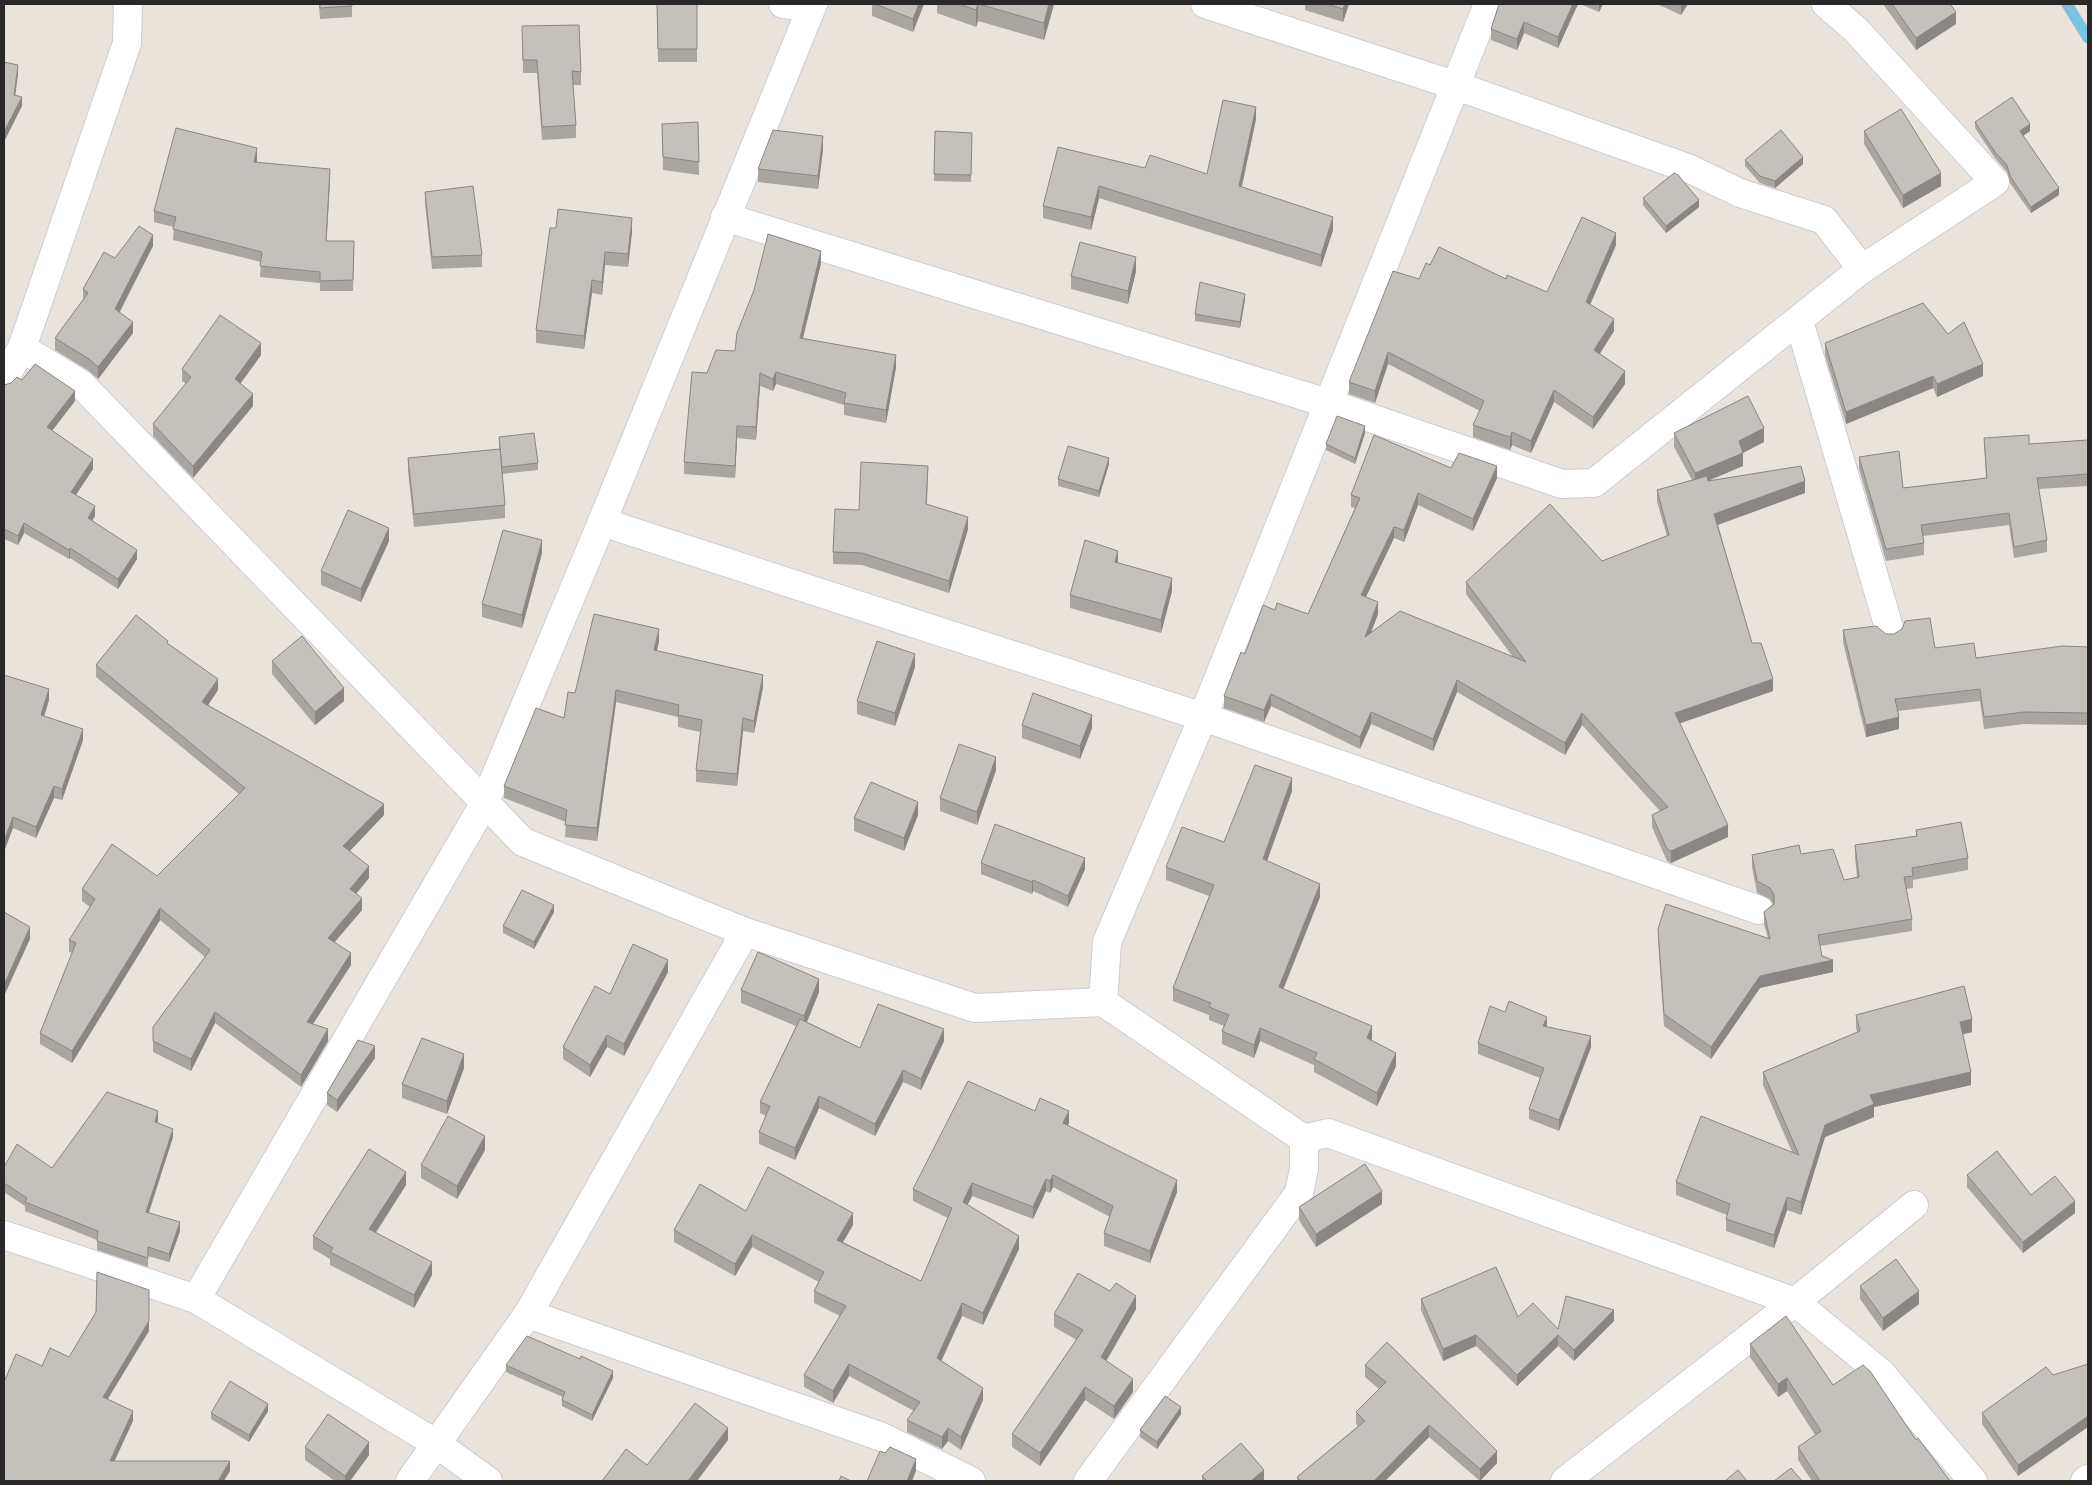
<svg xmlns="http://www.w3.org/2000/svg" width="2092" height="1485" font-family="Karla,sans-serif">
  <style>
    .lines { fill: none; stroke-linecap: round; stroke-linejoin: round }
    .stream { stroke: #7ac4df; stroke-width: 11 }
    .minor-casing { stroke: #cacdd8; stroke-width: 30 }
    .minor { stroke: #fff; stroke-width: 28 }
    .wall { fill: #a9a5a1 }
    .shaded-wall { fill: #898683 }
    .building { fill: #c4c0bb; stroke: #898683 }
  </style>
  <rect width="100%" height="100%" fill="#e9e3db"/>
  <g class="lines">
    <polyline class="stream" points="2067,4 2088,38"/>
    <defs>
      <g id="minor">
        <polyline points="783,4 811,7"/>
        <polyline points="1205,4 1457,86 1690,169 1740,193 1824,220 1862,269"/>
        <polyline points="725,217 1330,404 1562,484 1594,483 1862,269 1995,182 1856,30 1826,4"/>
        <polyline points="1799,321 1890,631"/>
        <polyline points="22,348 81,384 523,842 745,932 975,1008 1103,1002"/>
        <polyline points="4,379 22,348 127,43 128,4"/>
        <polyline points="602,522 1203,717 1759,910"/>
        <polyline points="1304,1139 1328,1133 1795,1302 1881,1373 1973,1481"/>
        <polyline points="4,1235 196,1299 437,1444 488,1481"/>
        <polyline points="196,1299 484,804 602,522 813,4"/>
        <polyline points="528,1314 882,1437 971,1481"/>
        <polyline points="410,1481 528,1314 745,932"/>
        <polyline points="1088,1481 1299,1193 1304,1169 1304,1139 1103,1002 1107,942 1203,717 1488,4"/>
        <polyline points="1565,1481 1795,1302 1914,1205"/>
        <polyline points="2085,1481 2088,1479"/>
      </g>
    </defs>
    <use href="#minor" class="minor-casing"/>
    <use href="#minor" class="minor"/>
  </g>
  <g class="wall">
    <polygon points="319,4 352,4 352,17 320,19"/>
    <polygon points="657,4 697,4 697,62 658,62"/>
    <polygon points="872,4 924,4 913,32 872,16"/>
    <polygon points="937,4 1054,4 1044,40 978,21 976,27 937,13"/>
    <polygon points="1305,4 1349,4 1343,22 1305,10"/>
    <polygon points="1499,4 1578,4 1558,48 1524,33 1517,50 1491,40 1491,29"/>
    <polygon points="1580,4 1603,4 1599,12"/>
    <polygon points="1657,4 1688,4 1681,15"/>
    <polygon points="1883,4 1950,4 1956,24 1916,50"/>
    <polygon points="522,26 581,72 581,85 573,85 576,125 576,138 542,140 537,73 523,73"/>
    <polygon points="1256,119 1242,187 1333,230 1321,267 1099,198 1091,230 1043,218 1043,206 1145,168 1207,174"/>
    <polygon points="698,122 699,175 663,170 662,124"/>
    <polygon points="1975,122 2030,131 2023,136 2059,195 2031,213 2010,183 2007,172 1995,158 1975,128"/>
    <polygon points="935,131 972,133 971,182 934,181"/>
    <polygon points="1864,131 1941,186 1903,208 1864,144"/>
    <polygon points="823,149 818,189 758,182 758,169"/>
    <polygon points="257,159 257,162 330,180 326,241 354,252 353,291 320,291 320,283 260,277 261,262 173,240 174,227 154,222 154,211"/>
    <polygon points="1745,160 1803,164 1775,188 1760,183 1745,166"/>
    <polygon points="425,192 482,255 482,267 432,269 425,204"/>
    <polygon points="1643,198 1699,207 1666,233 1643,205"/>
    <polygon points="550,228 632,232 628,267 605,265 602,295 592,293 584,349 536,343 536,330"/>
    <polygon points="1616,245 1590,305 1614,331 1600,354 1625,384 1593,429 1554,402 1531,453 1512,445 1510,450 1473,437 1473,425 1480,411 1388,364 1375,403 1349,394 1349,382 1430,265 1506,279 1547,292"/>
    <polygon points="153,246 120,312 133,333 98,379 89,371 55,350 55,338 83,300 83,289 115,258"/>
    <polygon points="821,263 803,338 896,367 886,423 844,415 844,405 776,384 773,391 760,386 756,440 737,438 735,478 684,474 684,462 707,373 735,351"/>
    <polygon points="1136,271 1128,304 1071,289 1071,276"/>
    <polygon points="1245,300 1240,328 1195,321 1195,314"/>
    <polygon points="1948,334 1983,376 1937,397 1933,388 1846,424 1825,355 1825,343"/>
    <polygon points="261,355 240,384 253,406 193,478 153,436 153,424 186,384 182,381 182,369"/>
    <polygon points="22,380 75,401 52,431 93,469 76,495 95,516 92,520 137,559 118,589 70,558 69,559 24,533 18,545 4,539 4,385"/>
    <polygon points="1365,433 1355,464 1326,450 1326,444"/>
    <polygon points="1674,433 1764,442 1743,452 1743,466 1708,481 1805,493 1718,525 1752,643 1773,691 1680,723 1728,837 1671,863 1667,861 1652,827 1652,815 1660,811 1582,725 1565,755 1457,692 1433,751 1371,724 1360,749 1271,706 1264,722 1224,708 1224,696 1245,654 1275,610 1308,614 1355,508 1351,507 1351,495 1451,468 1497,478 1473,531 1418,505 1404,542 1394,538 1366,597 1378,614 1371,632 1513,657 1466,594 1466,582 1602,561 1667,536 1657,502 1657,490 1692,480 1674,447"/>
    <polygon points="499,437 538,463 538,470 502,474 505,505 505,518 414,527 408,471 408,458 499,449"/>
    <polygon points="1984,438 2029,444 2088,440 2088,486 2039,489 2047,540 2047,552 2014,558 2009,525 1923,536 1924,543 1924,555 1886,561 1859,469 1859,457 1903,488 1986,478"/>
    <polygon points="1109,464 1099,497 1058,486 1058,479"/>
    <polygon points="928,478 927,504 968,529 949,593 862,565 833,564 833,552 859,510"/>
    <polygon points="389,541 361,602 321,585 321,571"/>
    <polygon points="542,553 522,628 482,617 482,604"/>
    <polygon points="1172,591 1161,633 1070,608 1070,595"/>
    <polygon points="1843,630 1886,634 1935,648 1976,658 2088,647 2088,725 2024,724 1984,729 1980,701 1898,711 1899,729 1866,737 1843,642"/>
    <polygon points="659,641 657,651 763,687 754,733 743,731 737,786 696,782 696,770 700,732 678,727 678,717 616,702 597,841 565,837 566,822 504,798 504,786 564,718 575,693"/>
    <polygon points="168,644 218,690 208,705 384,815 350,851 369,878 356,894 362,910 334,942 351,965 313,1024 328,1041 301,1087 215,1023 191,1071 153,1052 153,1027 205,957 160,920 72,1063 40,1044 40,1033 72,953 69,952 69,940 90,907 82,901 82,889 157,876 239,794 96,677 96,665"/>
    <polygon points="272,661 344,701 315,725 272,674"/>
    <polygon points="915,667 895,726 857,714 857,701"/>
    <polygon points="4,675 49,700 44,716 83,740 62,800 54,798 36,838 13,828"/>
    <polygon points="1022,725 1092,728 1080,759 1022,738"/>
    <polygon points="996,770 977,825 940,811 940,798"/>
    <polygon points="1292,791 1267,861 1320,897 1283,989 1371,1040 1396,1066 1377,1106 1314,1072 1314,1065 1260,1041 1254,1058 1222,1044 1222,1031 1224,1026 1209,1020 1209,1015 1173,1001 1173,988 1209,896 1166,880 1166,867 1224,842"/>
    <polygon points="918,815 904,851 854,831 854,818"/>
    <polygon points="1916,830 1968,858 1968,870 1913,880 1913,888 1906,889 1912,919 1912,931 1820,946 1822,956 1833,972 1760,988 1711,1059 1664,1026 1658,941 1658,929 1768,938 1764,924 1764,912 1773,904 1770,899 1757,893 1752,867 1752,855 1844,880 1857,877 1855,857 1855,845 1916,836"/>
    <polygon points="981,863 1085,869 1068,907 1033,891 1032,894 981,874"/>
    <polygon points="554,912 534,949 503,933 503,926"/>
    <polygon points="668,972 624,1056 607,1047 590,1077 563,1059 563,1047 610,994"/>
    <polygon points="741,990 819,992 807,1022 860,1048 944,1041 921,1090 903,1082 875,1136 819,1108 795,1160 759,1144 759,1132 766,1116 760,1113 760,1102 796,1026 741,1003"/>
    <polygon points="1856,1015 1972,1032 1963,1034 1971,1085 1874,1107 1874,1117 1825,1137 1801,1215 1787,1210 1774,1248 1726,1231 1726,1219 1727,1215 1676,1195 1676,1182 1792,1152 1763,1085 1763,1072 1857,1032 1856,1028"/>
    <polygon points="1547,1027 1591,1047 1559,1131 1529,1119 1529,1109 1540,1078 1478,1054 1478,1043"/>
    <polygon points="375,1058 337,1112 327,1105 327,1093"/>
    <polygon points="464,1068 447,1114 402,1098 402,1084"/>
    <polygon points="1035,1111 1069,1123 1068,1126 1177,1192 1150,1263 1104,1246 1104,1233 1110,1217 1053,1187 1050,1193 1046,1191 1033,1219 972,1196 967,1205 1019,1249 983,1325 962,1316 941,1361 983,1400 961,1450 948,1441 942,1449 907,1432 907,1420 914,1411 849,1376 833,1403 804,1387 804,1375 840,1316 814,1303 814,1291 819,1282 752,1247 735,1276 674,1242 674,1230 746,1211 853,1225 843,1242 921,1281 948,1218 913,1201 913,1189"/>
    <polygon points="158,1120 157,1123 173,1137 149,1213 180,1231 169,1262 148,1256 148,1267 97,1250 97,1240 25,1211 25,1206 4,1192 4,1167 52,1168"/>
    <polygon points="485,1150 457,1199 421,1178 421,1165"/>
    <polygon points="1967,1175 2075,1213 2023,1253 1967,1187"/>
    <polygon points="406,1185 376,1233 432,1275 414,1308 330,1265 330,1259 313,1249 313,1236"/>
    <polygon points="1382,1204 1316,1247 1299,1220 1299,1207"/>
    <polygon points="1860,1286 1919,1304 1883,1331 1860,1299"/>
    <polygon points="1421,1299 1518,1317 1558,1329 1614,1321 1574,1361 1558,1346 1517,1386 1476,1346 1443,1361 1421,1310"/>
    <polygon points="1136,1309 1106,1361 1133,1392 1114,1419 1085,1400 1040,1466 1012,1447 1012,1434 1077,1340 1054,1327 1054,1314"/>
    <polygon points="1750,1344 1833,1385 1916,1440 1950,1481 1812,1481 1798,1460 1798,1447 1815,1435 1787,1391 1778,1397 1750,1357"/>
    <polygon points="506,1365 613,1378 592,1421 562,1406 562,1400 563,1397 506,1372"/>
    <polygon points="1365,1365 1497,1463 1480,1481 1429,1437 1385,1481 1297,1481 1297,1477 1358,1426 1356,1424 1356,1412 1379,1389 1365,1377"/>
    <polygon points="2053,1375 2018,1476 1982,1424 1982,1413"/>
    <polygon points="268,1411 249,1442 211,1419 211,1413"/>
    <polygon points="1181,1414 1157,1449 1140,1437 1140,1430"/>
    <polygon points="305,1447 369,1455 350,1481 335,1481 305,1460"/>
    <polygon points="1202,1476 1264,1481 1202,1481"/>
  </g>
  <g class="shaded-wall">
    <polygon points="919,4 924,4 913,32 913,19"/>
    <polygon points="978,4 978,21 976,27 976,10"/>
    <polygon points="1049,4 1054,4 1044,40 1044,23"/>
    <polygon points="1345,4 1349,4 1343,22 1343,9"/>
    <polygon points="1573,4 1578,4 1558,48 1558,37"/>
    <polygon points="1599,4 1603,4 1599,12"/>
    <polygon points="1681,4 1688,4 1681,15"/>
    <polygon points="1956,12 1956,24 1916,50 1916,38"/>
    <polygon points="1524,22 1524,33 1517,50 1517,39"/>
    <polygon points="18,65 18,75 14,105 14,95"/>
    <polygon points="22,97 22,106 4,142 4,132"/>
    <polygon points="1256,107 1256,119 1239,198 1239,186"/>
    <polygon points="2030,124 2030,131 2020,138 2020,131"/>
    <polygon points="823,136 823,149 818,189 818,176"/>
    <polygon points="257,148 257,159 254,173 254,162"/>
    <polygon points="1803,157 1803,164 1775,188 1775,181"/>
    <polygon points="330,169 330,180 326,251 326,241"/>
    <polygon points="1941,173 1941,186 1903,208 1903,195"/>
    <polygon points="1099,186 1099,198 1091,230 1091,217"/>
    <polygon points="2059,188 2059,195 2031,213 2031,207"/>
    <polygon points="1699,200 1699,207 1666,233 1666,226"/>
    <polygon points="1333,217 1333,230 1321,267 1321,255"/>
    <polygon points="632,218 632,232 628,267 628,254"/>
    <polygon points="1616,233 1616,245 1586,314 1586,302"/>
    <polygon points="153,235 153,246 115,320 115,309"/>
    <polygon points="821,251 821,263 800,350 800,338"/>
    <polygon points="605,252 605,265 602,295 602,282"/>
    <polygon points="1136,257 1136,271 1128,304 1128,291"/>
    <polygon points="592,280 592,293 584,349 584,336"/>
    <polygon points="1245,294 1245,300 1240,328 1240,322"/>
    <polygon points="1614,319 1614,331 1594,362 1594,350"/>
    <polygon points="133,322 133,333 98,379 98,367"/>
    <polygon points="261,343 261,355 235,391 235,379"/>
    <polygon points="1388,352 1388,364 1375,403 1375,391"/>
    <polygon points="896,355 896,367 886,423 886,410"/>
    <polygon points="1983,364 1983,376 1937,397 1937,384"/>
    <polygon points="1625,371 1625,384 1593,429 1593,417"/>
    <polygon points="776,372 776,384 773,391 773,379"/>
    <polygon points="760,373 760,386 756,440 756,427"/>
    <polygon points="1933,376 1933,388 1846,424 1846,412"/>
    <polygon points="1554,390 1554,402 1531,453 1531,441"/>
    <polygon points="75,391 75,401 47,437 47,427"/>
    <polygon points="253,394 253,406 193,478 193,466"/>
    <polygon points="737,426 737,438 735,478 735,466"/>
    <polygon points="1365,426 1365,433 1355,464 1355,458"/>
    <polygon points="1764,428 1764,442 1739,455 1739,441"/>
    <polygon points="1512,432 1512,445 1510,450 1510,437"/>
    <polygon points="1743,453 1743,466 1695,486 1695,473"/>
    <polygon points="1109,458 1109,464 1099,497 1099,491"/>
    <polygon points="93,459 93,469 71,502 71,492"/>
    <polygon points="1497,466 1497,478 1473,531 1473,519"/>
    <polygon points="1805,481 1805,493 1714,526 1714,514"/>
    <polygon points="1418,493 1418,505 1404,542 1404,530"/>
    <polygon points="95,506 95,516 88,527 88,518"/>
    <polygon points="968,517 968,529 949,593 949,581"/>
    <polygon points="24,523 24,533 18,545 18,536"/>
    <polygon points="1394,527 1394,538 1361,607 1361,595"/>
    <polygon points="389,528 389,541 361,602 361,589"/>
    <polygon points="542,540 542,553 522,628 522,615"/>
    <polygon points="70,548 70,558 69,559 69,550"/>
    <polygon points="137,550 137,559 118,589 118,579"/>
    <polygon points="1118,551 1118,564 1115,562"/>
    <polygon points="1172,578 1172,591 1161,633 1161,620"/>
    <polygon points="1378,602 1378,614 1365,649 1365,637"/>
    <polygon points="659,629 659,641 654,663 654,650"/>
    <polygon points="915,654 915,667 895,726 895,713"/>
    <polygon points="763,675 763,687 754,733 754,721"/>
    <polygon points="218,679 218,690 202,714 202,702"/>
    <polygon points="1773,679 1773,691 1675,725 1675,713"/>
    <polygon points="1457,680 1457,692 1433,751 1433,739"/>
    <polygon points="344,688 344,701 315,725 315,712"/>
    <polygon points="49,689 49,700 41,726 41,715"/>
    <polygon points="616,690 616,702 597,841 597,828"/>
    <polygon points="1271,694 1271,706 1264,722 1264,710"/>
    <polygon points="1371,712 1371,724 1360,749 1360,737"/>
    <polygon points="1582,713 1582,725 1565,755 1565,743"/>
    <polygon points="1092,715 1092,728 1080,759 1080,746"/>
    <polygon points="1899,717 1899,729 1866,737 1866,725"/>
    <polygon points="743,718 743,731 737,786 737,774"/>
    <polygon points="83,729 83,740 62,800 62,789"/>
    <polygon points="996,757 996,770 977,825 977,812"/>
    <polygon points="1292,778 1292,791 1263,872 1263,859"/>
    <polygon points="54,786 54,798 36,838 36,827"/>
    <polygon points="918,802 918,815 904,851 904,838"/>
    <polygon points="384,804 384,815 343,858 343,846"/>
    <polygon points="13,817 13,828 4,852 4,841"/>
    <polygon points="1728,825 1728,837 1671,863 1671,851"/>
    <polygon points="1085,858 1085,869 1068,907 1068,896"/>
    <polygon points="369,866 369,878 350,901 350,889"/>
    <polygon points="1033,880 1033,891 1032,894 1032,882"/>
    <polygon points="1320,884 1320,897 1279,1000 1279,987"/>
    <polygon points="362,898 362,910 328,950 328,938"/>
    <polygon points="554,905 554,912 534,949 534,942"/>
    <polygon points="160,908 160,920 72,1063 72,1051"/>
    <polygon points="30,927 30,939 4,996 4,985"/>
    <polygon points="351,953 351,965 307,1033 307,1022"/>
    <polygon points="668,960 668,972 624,1056 624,1044"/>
    <polygon points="1833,960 1833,972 1760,988 1711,1059 1711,1047 1760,976"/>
    <polygon points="819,979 819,992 804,1029 804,1016"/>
    <polygon points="215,1012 215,1023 191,1071 191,1059"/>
    <polygon points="1547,1017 1547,1027 1543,1026"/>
    <polygon points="1972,1019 1972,1032 1960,1035 1960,1022"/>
    <polygon points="1372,1026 1372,1039 1367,1051 1367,1038"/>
    <polygon points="1260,1028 1260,1041 1254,1058 1254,1045"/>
    <polygon points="328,1029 328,1041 301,1087 301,1075"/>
    <polygon points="944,1029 944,1041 921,1090 921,1079"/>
    <polygon points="607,1035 607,1047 590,1077 590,1065"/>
    <polygon points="1591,1036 1591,1047 1559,1131 1559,1120"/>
    <polygon points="375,1046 375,1058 337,1112 337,1100"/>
    <polygon points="1396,1053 1396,1066 1377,1106 1377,1093"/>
    <polygon points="464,1054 464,1068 447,1114 447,1101"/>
    <polygon points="903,1070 903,1082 875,1136 875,1124"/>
    <polygon points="1971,1072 1971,1085 1874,1107 1874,1117 1825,1137 1801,1215 1801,1202 1825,1125 1870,1095"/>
    <polygon points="819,1096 819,1108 795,1160 795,1148"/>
    <polygon points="158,1111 158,1120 155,1131 155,1122"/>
    <polygon points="1069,1111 1069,1123 1063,1135 1063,1123"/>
    <polygon points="173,1129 173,1137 146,1220 146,1212"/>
    <polygon points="485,1136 485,1150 457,1199 457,1186"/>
    <polygon points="406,1172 406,1185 369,1242 369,1229"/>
    <polygon points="1053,1175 1053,1187 1050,1193 1050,1181"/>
    <polygon points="1046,1179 1046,1191 1033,1219 1033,1207"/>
    <polygon points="1177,1180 1177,1192 1150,1263 1150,1251"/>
    <polygon points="972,1183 972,1196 963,1214 963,1202"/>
    <polygon points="1382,1191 1382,1204 1316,1247 1316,1234"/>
    <polygon points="1787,1197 1787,1210 1774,1248 1774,1235"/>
    <polygon points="2075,1201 2075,1213 2023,1253 2023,1242"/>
    <polygon points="853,1213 853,1225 837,1252 837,1240"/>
    <polygon points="180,1222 180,1231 169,1262 169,1254"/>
    <polygon points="752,1235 752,1247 735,1276 735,1264"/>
    <polygon points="1019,1236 1019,1249 983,1325 983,1313"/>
    <polygon points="432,1262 432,1275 414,1308 414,1295"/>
    <polygon points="1919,1291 1919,1304 1883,1331 1883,1318"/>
    <polygon points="1136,1296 1136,1309 1101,1370 1101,1357"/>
    <polygon points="962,1303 962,1316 937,1370 937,1358"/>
    <polygon points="1614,1310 1614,1321 1574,1361 1574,1350"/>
    <polygon points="149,1321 149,1331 103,1407 103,1397"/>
    <polygon points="1476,1335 1476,1346 1443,1361 1443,1349"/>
    <polygon points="1558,1335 1558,1346 1517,1386 1517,1375"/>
    <polygon points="849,1364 849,1376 833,1403 833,1391"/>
    <polygon points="613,1371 613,1378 592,1421 592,1415"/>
    <polygon points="1787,1378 1787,1391 1778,1397 1778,1384"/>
    <polygon points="1133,1379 1133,1392 1114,1419 1114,1406"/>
    <polygon points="1085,1387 1085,1400 1040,1466 1040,1453"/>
    <polygon points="983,1388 983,1400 961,1450 961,1437"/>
    <polygon points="268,1404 268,1411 249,1442 249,1435"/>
    <polygon points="1181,1407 1181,1414 1157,1449 1157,1442"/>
    <polygon points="133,1411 133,1421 110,1471 110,1461"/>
    <polygon points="2088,1416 2088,1427 2018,1476 2018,1465"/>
    <polygon points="1429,1425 1429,1437 1385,1481 1374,1481"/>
    <polygon points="728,1428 728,1440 697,1481 688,1481"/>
    <polygon points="948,1428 948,1441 942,1449 942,1437"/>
    <polygon points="369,1442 369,1455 350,1481 345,1481 345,1476"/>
    <polygon points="1497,1451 1497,1463 1480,1481 1480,1469"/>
    <polygon points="916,1459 916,1471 912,1481 907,1481"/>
    <polygon points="230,1461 230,1471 224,1481 218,1481"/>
    <polygon points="1264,1470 1264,1481 1251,1481"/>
  </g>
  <g class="building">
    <polygon points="320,4 352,4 352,6 320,8"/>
    <polygon points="657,4 697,4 697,49 658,49"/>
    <polygon points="875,4 919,4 913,19"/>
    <polygon points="959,4 978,4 976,10"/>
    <polygon points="979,4 1049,4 1044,23"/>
    <polygon points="1327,4 1345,4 1343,9"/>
    <polygon points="1499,4 1573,4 1558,37 1524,22 1517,39 1491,29"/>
    <polygon points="1892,4 1950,4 1956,12 1916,38"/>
    <polygon points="579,25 581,72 572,71 576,125 542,127 537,60 523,60 522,26"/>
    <polygon points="4,62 18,65 14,95 22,97 4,132"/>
    <polygon points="2012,97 2030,124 2020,131 2059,188 2031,207 2010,176 2007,165 1995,152 1975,122"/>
    <polygon points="1223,100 1256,107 1239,186 1333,217 1321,255 1099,186 1091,217 1043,206 1058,147 1145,168 1150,155 1207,174"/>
    <polygon points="1901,109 1941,173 1903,195 1864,131"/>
    <polygon points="698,122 699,162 663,157 662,124"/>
    <polygon points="176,128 257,148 254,162 330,169 326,241 354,241 353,280 320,281 320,272 260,266 262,252 173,229 176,217 154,211"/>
    <polygon points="773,130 823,136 818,176 758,169"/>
    <polygon points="1781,130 1803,157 1775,181 1760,176 1745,160"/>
    <polygon points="935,131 972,133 971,175 934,174"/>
    <polygon points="1674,173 1678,175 1699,200 1666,226 1643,198"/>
    <polygon points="473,186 482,255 432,257 425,192"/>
    <polygon points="558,209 632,218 628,254 605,252 602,282 592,280 584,336 536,330 550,228 556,228"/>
    <polygon points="1582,217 1616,233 1586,302 1614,319 1594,350 1625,371 1593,417 1554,390 1531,441 1512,432 1510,437 1473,425 1484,401 1388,352 1375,391 1349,382 1393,271 1419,279 1426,263 1430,265 1439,247 1506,279 1507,275 1547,292"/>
    <polygon points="139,226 153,235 115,309 133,322 98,367 89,359 55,338 88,293 83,289 104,252 115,258"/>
    <polygon points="768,234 821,251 800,338 896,355 886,410 844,403 846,393 776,372 773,379 760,373 756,427 737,426 735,466 684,462 692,372 707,373 716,350 735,351 737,333 754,290"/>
    <polygon points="1080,242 1136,257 1128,291 1071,276"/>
    <polygon points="1200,282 1245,294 1240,322 1195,314"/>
    <polygon points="1923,303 1948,334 1964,322 1983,364 1937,384 1933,376 1846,412 1825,343"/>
    <polygon points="220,315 261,343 235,379 253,394 193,466 153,424 191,377 182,369"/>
    <polygon points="35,364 75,391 47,427 93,459 71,492 95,506 88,518 137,550 118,579 70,548 69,550 24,523 18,536 4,529 4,385 11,383 17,377 22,380"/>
    <polygon points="1748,396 1764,428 1739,441 1743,453 1695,473 1674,433"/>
    <polygon points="1337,416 1365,426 1355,458 1326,444"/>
    <polygon points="534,433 538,463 502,467 499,437"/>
    <polygon points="1374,435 1451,468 1459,453 1497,466 1473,519 1418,493 1404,530 1394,527 1361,595 1378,602 1365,637 1400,611 1526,662 1466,582 1550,504 1602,561 1669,535 1657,490 1707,476 1708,481 1801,466 1805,481 1714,514 1752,643 1761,643 1773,679 1675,713 1728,825 1671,851 1667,849 1652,815 1668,807 1582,713 1565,743 1457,680 1433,739 1371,712 1360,737 1271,694 1264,710 1224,696 1241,652 1245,654 1263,605 1275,610 1277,603 1308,614 1360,498 1351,495"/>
    <polygon points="2029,435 2029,444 2088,440 2088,474 2037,478 2047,540 2014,547 2009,513 1921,525 1924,543 1886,549 1859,457 1899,451 1903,488 1987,478 1984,438"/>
    <polygon points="1068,446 1109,458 1099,491 1058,479"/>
    <polygon points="500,449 505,505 414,514 408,458"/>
    <polygon points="861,462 928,466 926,504 968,517 949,581 862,553 833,552 835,509 859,510"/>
    <polygon points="348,510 389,528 361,589 321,571"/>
    <polygon points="503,530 542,540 522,615 482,604"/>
    <polygon points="1085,540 1118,551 1115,562 1172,578 1161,620 1070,595"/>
    <polygon points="594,614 659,629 654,650 763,675 754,721 743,718 737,774 696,770 702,720 678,715 679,705 616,690 597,828 565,825 567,810 504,786 536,708 564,718 568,692 575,693"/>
    <polygon points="136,615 168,641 167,643 218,679 202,702 384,804 343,846 369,866 350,889 362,898 328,938 351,953 307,1022 328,1029 301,1075 215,1012 191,1059 153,1041 153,1027 210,950 160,908 72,1051 40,1033 76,943 69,940 95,899 82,889 112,844 157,876 245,788 96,665"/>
    <polygon points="1930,618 1935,648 1974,643 1976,658 2062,646 2088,647 2088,713 2024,712 1984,717 1980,689 1895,699 1899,717 1866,725 1843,630 1876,626 1886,634 1894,634 1902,629 1905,621"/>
    <polygon points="302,636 344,688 315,712 272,661"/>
    <polygon points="877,641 915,654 895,713 857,701"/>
    <polygon points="4,675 49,689 41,715 83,729 62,789 54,786 36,827 13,817 4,841"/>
    <polygon points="1033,693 1092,715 1080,746 1022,725"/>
    <polygon points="959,744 996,757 977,812 940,798"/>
    <polygon points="1255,765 1292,778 1263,859 1320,884 1279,987 1372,1026 1367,1038 1396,1053 1377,1093 1314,1059 1317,1053 1260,1028 1254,1045 1222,1031 1229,1015 1209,1007 1211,1003 1173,988 1214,885 1166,867 1182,827 1224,842"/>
    <polygon points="871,782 918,802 904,838 854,818"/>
    <polygon points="1961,822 1968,858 1912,868 1913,876 1904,877 1912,919 1818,935 1822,956 1833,960 1760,976 1711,1047 1664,1014 1658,929 1666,904 1770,939 1764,912 1774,904 1774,895 1770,888 1757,881 1752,855 1799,845 1801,854 1833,849 1844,880 1859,877 1855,845 1917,836 1916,830"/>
    <polygon points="995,824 1085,858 1068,896 1033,880 1032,882 981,863"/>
    <polygon points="522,890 554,905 534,942 503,926"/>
    <polygon points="4,912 30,927 4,985"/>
    <polygon points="633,944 668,960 624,1044 607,1035 590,1065 563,1047 595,986 610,994"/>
    <polygon points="758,952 819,979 804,1016 741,990"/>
    <polygon points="1964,986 1972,1019 1960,1022 1971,1072 1870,1095 1874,1104 1825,1125 1801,1202 1787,1197 1774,1235 1726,1219 1730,1204 1676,1182 1701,1116 1799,1155 1763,1072 1860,1031 1856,1015"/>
    <polygon points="1509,1001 1547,1017 1543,1026 1591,1036 1559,1120 1529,1109 1544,1068 1478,1043 1490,1006 1505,1012"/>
    <polygon points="878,1004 944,1029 921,1079 903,1070 875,1124 819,1096 795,1148 759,1132 770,1106 760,1102 800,1019 860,1048"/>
    <polygon points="422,1038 464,1054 447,1101 402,1084"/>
    <polygon points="358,1040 375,1046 337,1100 327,1093"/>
    <polygon points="968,1081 1035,1111 1040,1098 1069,1111 1063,1123 1177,1180 1150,1251 1104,1233 1113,1206 1053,1175 1050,1181 1046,1179 1033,1207 972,1183 963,1202 1019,1236 983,1313 962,1303 937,1358 983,1388 961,1437 948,1428 942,1437 907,1420 920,1402 849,1364 833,1391 804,1375 846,1306 814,1291 824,1272 752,1235 735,1264 674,1230 700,1184 746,1211 768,1167 853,1213 837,1240 921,1281 952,1208 913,1189"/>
    <polygon points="107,1092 158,1111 155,1122 173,1129 146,1212 180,1222 169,1254 148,1247 148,1258 97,1241 98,1231 25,1202 27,1198 4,1183 4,1167 17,1144 52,1168"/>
    <polygon points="448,1116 485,1136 457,1186 421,1165"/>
    <polygon points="369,1149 406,1172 369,1229 432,1262 414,1295 330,1252 333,1248 313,1236"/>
    <polygon points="1997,1151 2031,1195 2055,1176 2075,1201 2023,1242 1967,1175"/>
    <polygon points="1365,1164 1382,1191 1316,1234 1299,1207"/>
    <polygon points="1896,1259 1919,1291 1883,1318 1860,1286"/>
    <polygon points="1496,1267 1518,1317 1533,1303 1558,1329 1566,1296 1614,1310 1574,1350 1558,1335 1517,1375 1476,1335 1443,1349 1421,1299"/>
    <polygon points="97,1272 149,1290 149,1321 103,1397 133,1411 110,1461 230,1461 218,1481 4,1481 4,1382 16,1354 42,1366 50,1348 69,1357 96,1312"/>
    <polygon points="1078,1273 1110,1291 1116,1283 1136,1296 1101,1357 1133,1379 1114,1406 1085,1387 1040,1453 1012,1434 1083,1330 1054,1314"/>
    <polygon points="1786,1316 1833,1385 1863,1365 1870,1371 1916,1440 1918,1438 1950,1481 1820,1481 1798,1447 1821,1431 1787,1378 1778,1384 1750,1344"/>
    <polygon points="527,1336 580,1359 581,1356 613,1371 592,1415 562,1400 565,1392 506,1365"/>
    <polygon points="1387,1342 1497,1451 1480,1469 1429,1425 1374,1481 1301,1481 1297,1477 1365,1421 1356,1412 1386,1382 1365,1365"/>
    <polygon points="2088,1364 2088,1416 2018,1465 1982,1413 2046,1367 2053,1375"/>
    <polygon points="230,1381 268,1404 249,1435 211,1413"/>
    <polygon points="1165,1396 1181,1407 1157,1442 1140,1430"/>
    <polygon points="695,1403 728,1428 688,1481 602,1481 626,1449 647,1465"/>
    <polygon points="328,1414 369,1442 345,1476 305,1447"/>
    <polygon points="1241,1443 1264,1470 1251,1481 1207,1481 1202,1476"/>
    <polygon points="890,1447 916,1459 907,1481 867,1481 880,1451 885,1453"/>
    <polygon points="1791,1468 1802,1481 1774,1481"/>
    <polygon points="1738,1470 1747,1481 1725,1481"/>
    <polygon points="841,1476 851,1481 839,1481"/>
  </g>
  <rect width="2092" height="1485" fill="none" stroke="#282828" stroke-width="10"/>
</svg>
